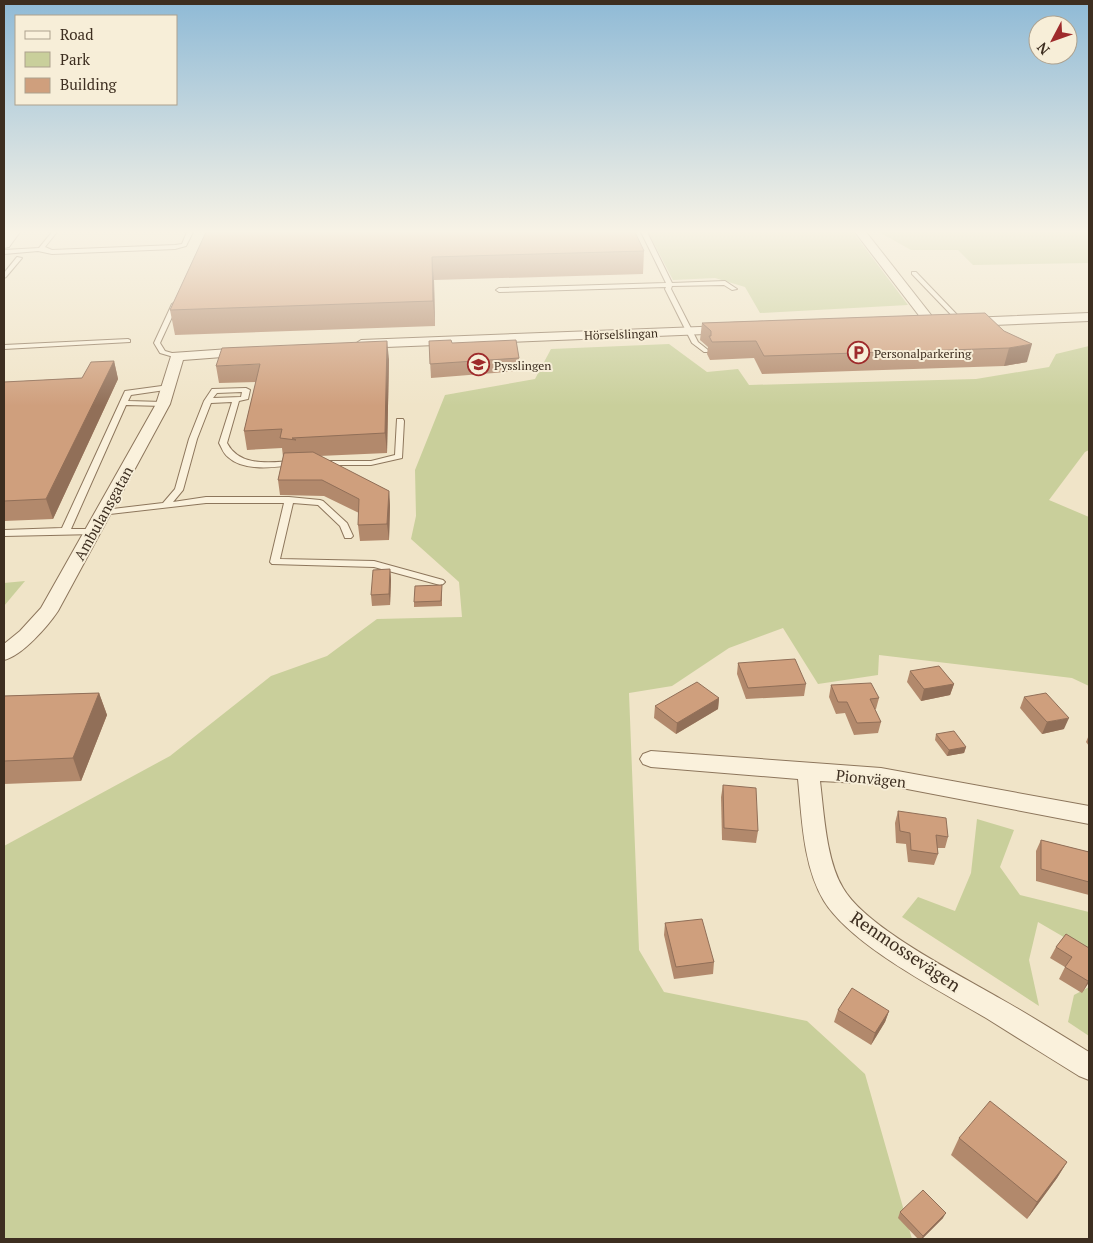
<svg xmlns="http://www.w3.org/2000/svg" width="1093" height="1243" font-family="'PT Serif',serif">
  <style>
    .green { fill: #c9cf9b }
    .lines { fill: none; stroke-linecap: round; stroke-linejoin: round }
    .service-casing { stroke: #8d765c; stroke-width: 2 }
    .minor-casing { stroke: #8d765c; stroke-width: 2 }
    .tertiary-casing { stroke: #8d765c; stroke-width: 2 }
    .service { fill: #faf1dc; fill-rule: evenodd }
    .minor { fill: #faf1dc; fill-rule: evenodd }
    .tertiary { fill: #faf1dc; fill-rule: evenodd }
    .wall { fill: #b2896c }
    .shaded-wall { fill: #916f58 }
    .building { fill: #cf9f7d; stroke: #916f58 }
    .labels { text-anchor: middle; dominant-baseline: central; stroke-width: 4; stroke-linejoin: round; paint-order: stroke }
    .far-street-label { font-size: 12px; fill: #3d2e20; stroke: #f7eed8 }
    .far-poi-label { font-size: 12px; fill: #3d2e20; stroke: #f7eed8; text-anchor: start }
    .street-label { font-size: 15px; fill: #3d2e20; stroke: #f7eed8 }
    .near-street-label { font-size: 18px; fill: #3d2e20; stroke: #f7eed8 }
  </style>
  <rect width="100%" height="100%" fill="#f0e4c8"/>
  <g class="green">
    <polygon points="648,232 853,232 908,305 760,313 745,287 715,278 673,280"/>
    <polygon points="879,232 1089,232 1089,263 973,265 958,250 911,250"/>
    <polygon points="669,344 707,372 738,369 749,385 976,379 1049,367 1056,354 1089,346 1089,450 1085,452 1049,500 1089,517 1089,686 1072,678 879,655 878,675 818,684 783,628 729,648 672,686 629,693 639,950 664,992 807,1021 865,1074 912,1239 4,1239 4,846 170,756 271,676 327,656 377,619 462,617 459,582 411,539 416,516 415,470 445,395 535,379 551,349"/>
    <polygon points="25,581 4,606 4,583"/>
    <polygon points="977,819 1014,830 1000,867 1020,895 1089,912 1089,955 1086,950 1038,922 1029,960 1039,1006 902,917 918,897 955,911 971,873"/>
    <polygon points="1089,987 1089,1036 1068,1022 1074,995"/>
  </g>
  <g class="lines">
    <defs>
      <g id="service">
        <polygon points="52,232 57,232 45,247 52,250 175,245 182,244 187,232 193,232 186,246 175,249 52,254 38,251 4,254 4,250 39,248"/>
        <polygon points="641,232 647,232 672,283 725,281 737,289 732,290 724,285 672,286 671,289 698,342 708,350 708,352 704,352 692,343 665,289 666,287 499,292 496,290 499,288 666,283"/>
        <polygon points="17,257 22,258 6,277 4,278 4,273"/>
        <polygon points="912,272 916,272 964,322 964,324 960,324 912,274"/>
        <polygon points="175,302 178,304 160,343 165,351 179,355 179,357 177,358 160,353 154,343 172,304"/>
        <polygon points="128,339 130,340 130,342 4,349 4,345"/>
        <polygon points="169,385 172,385 172,389 131,395 128,401 163,402 167,404 163,406 126,405 71,529 93,529 96,530 97,532 96,534 4,536 4,530 62,528 125,391"/>
        <path d="M246 388 250 390 248 399 239 401 227 443C240 468 271 462 295 461L299 463 295 465C275 467 244 472 228 457 223 453 222 448 219 443L232 402 211 403 197 439 183 490 173 502 206 497H289L320 500 323 501 347 523 353 536 351 538H345L340 526 318 505 293 503 280 559 374 561 443 580 445 582 443 584 440 585 374 567 272 564 270 562 284 503H206L101 515 100 513 104 510 163 503 175 489 189 439 204 401 212 389ZM242 392 241 397 213 398 217 393Z"/>
        <polygon points="397,419 403,419 404,421 402,458 371,465 322,465 318,463 322,461 371,461 395,455"/>
      </g>
      <g id="minor">
        <polygon points="855,232 866,232 935,320 937,323 935,326 927,326"/>
        <polygon points="1089,313 1089,321 968,326 962,322 968,318"/>
        <polygon points="726,326 732,330 730,333 361,348 355,344 361,340"/>
        <path d="M244 348 249 349 250 352 249 355 183 360 170 404 58 611C48 626 22 656 4 660V644L20 631 41 608 156 404 172 353Z"/>
        <path d="M651 751 881 768 1089 806V824L881 784 820 781C824 813 826 860 843 888 866 928 960 975 1001 999 1031 1016 1060 1034 1089 1052V1080L1079 1076C1048 1057 1017 1037 986 1018 939 990 852 946 824 901 803 866 802 819 798 779L651 767 643 764 640 759 643 754Z"/>
      </g>
      <polygon id="tertiary" points="7,232 20,232 9,247 4,248 4,236"/>
    </defs>
    <use href="#service" class="service-casing"/>
    <use href="#minor" class="minor-casing"/>
    <use href="#tertiary" class="tertiary-casing"/>
    <use href="#service" class="service"/>
    <use href="#minor" class="minor"/>
    <use href="#tertiary" class="tertiary"/>
  </g>
  <g class="wall">
    <polygon points="206,232 644,251 643,274 434,280 435,326 175,335 170,310"/>
    <polygon points="985,313 1027,362 1004,366 762,374 754,358 710,360 707,354 708,347 700,340 702,323"/>
    <polygon points="429,341 452,343 519,358 520,371 431,378"/>
    <polygon points="389,359 387,453 319,456 389,491 390,506 389,540 360,541 358,525 359,513 324,496 280,495 278,480 283,457 282,448 247,450 244,431 256,382 219,383 216,366"/>
    <polygon points="114,361 118,379 53,519 4,521 4,382 82,378"/>
    <polygon points="390,569 391,580 390,605 372,606 371,595"/>
    <polygon points="442,591 442,606 414,607 414,602"/>
    <polygon points="738,663 806,684 804,696 746,699 737,674"/>
    <polygon points="910,671 954,684 950,695 921,701 907,682"/>
    <polygon points="831,685 879,698 876,709 875,709 881,722 878,733 854,735 845,713 836,714 829,697"/>
    <polygon points="99,693 107,715 81,781 4,784 4,696"/>
    <polygon points="1024,697 1064,729 1042,734 1020,708"/>
    <polygon points="719,698 718,709 676,734 654,718 655,706"/>
    <polygon points="936,734 966,747 964,753 947,756 935,740"/>
    <polygon points="1089,735 1089,746 1086,742"/>
    <polygon points="723,785 758,831 756,843 722,840 721,797"/>
    <polygon points="898,811 948,837 945,848 937,848 938,854 934,865 908,862 906,844 896,843 895,823"/>
    <polygon points="1041,840 1089,852 1089,895 1036,881 1036,851"/>
    <polygon points="665,923 714,962 713,974 674,979 664,935"/>
    <polygon points="1066,934 1089,982 1082,993 1059,979 1065,967 1050,958 1056,947"/>
    <polygon points="838,1010 889,1011 885,1022 871,1045 834,1022"/>
    <polygon points="959,1138 1067,1162 1057,1178 1027,1219 951,1155"/>
    <polygon points="900,1212 943,1218 922,1239 918,1239 898,1218"/>
  </g>
  <g class="shaded-wall">
    <polygon points="432,257 434,280 435,326 433,301"/>
    <polygon points="387,341 389,359 387,453 385,433"/>
    <polygon points="1032,344 1027,362 1004,366 1009,348"/>
    <polygon points="114,361 118,379 53,519 46,499"/>
    <polygon points="389,491 390,506 389,540 387,524"/>
    <polygon points="390,569 391,580 390,605 389,594"/>
    <polygon points="954,684 950,695 921,701 924,689"/>
    <polygon points="99,693 107,715 81,781 73,758"/>
    <polygon points="719,698 718,709 676,734 677,723"/>
    <polygon points="1069,718 1064,729 1042,734 1047,722"/>
    <polygon points="966,747 964,753 947,756 949,750"/>
    <polygon points="1089,980 1089,982 1082,993 1088,981"/>
    <polygon points="889,1011 885,1022 871,1045 875,1033"/>
    <polygon points="1067,1162 1057,1178 1027,1219 1037,1202"/>
    <polygon points="946,1213 943,1218 922,1239 921,1239 923,1236"/>
  </g>
  <g class="building">
    <polygon points="206,232 635,232 644,251 432,257 433,301 170,310"/>
    <polygon points="985,313 1004,331 1032,344 1009,348 764,356 756,341 712,342 709,336 711,336 711,331 702,323"/>
    <polygon points="451,340 452,343 516,340 519,358 430,364 429,341"/>
    <polygon points="387,341 385,433 292,438 296,440 280,438 282,429 244,431 260,364 216,366 222,348"/>
    <polygon points="114,361 46,499 4,501 4,382 82,378 91,362"/>
    <polygon points="313,452 389,491 387,524 358,525 359,499 322,480 278,480 284,453"/>
    <polygon points="390,569 389,594 371,595 373,570"/>
    <polygon points="442,585 441,601 414,602 415,586"/>
    <polygon points="795,659 806,684 748,688 738,663"/>
    <polygon points="939,666 954,684 924,689 910,671"/>
    <polygon points="697,682 719,698 677,723 655,706"/>
    <polygon points="871,683 879,698 870,699 881,722 857,723 847,702 838,702 831,685"/>
    <polygon points="99,693 73,758 4,761 4,696"/>
    <polygon points="1046,693 1069,718 1047,722 1024,697"/>
    <polygon points="954,731 966,747 949,750 936,734"/>
    <polygon points="723,785 756,788 758,831 724,828"/>
    <polygon points="898,811 946,818 948,837 936,835 938,854 911,850 910,833 900,831"/>
    <polygon points="1041,840 1089,852 1089,882 1041,869"/>
    <polygon points="702,919 714,962 676,967 665,923"/>
    <polygon points="1066,934 1089,948 1089,980 1088,981 1065,967 1072,957 1056,947"/>
    <polygon points="852,988 889,1011 875,1033 838,1010"/>
    <polygon points="990,1101 1067,1162 1037,1202 959,1138"/>
    <polygon points="923,1190 946,1213 923,1236 900,1212"/>
  </g>
  <linearGradient id="sky" x2="0" y2="1"><stop stop-color="#8fbad6"/><stop offset="0.57" stop-color="#f8f3e6"/><stop offset="1" stop-color="#f8f3e6" stop-opacity="0"/></linearGradient>
  <rect width="1093" height="406" fill="url(#sky)"/>
  <defs>
    <symbol id="parking-ring" viewBox="-11 -11 22 22"><circle r="9.5" fill="#f7eed8" stroke="#9e2a2b" stroke-width="1.5"/><path d="M-3.5-5.5H1a3.5 3.5 0 0 1 0 7H-1V5.5H-3.5ZM-1-3.4V-.6H.8a1.4 1.4 0 0 0 0-2.8Z" fill="#9e2a2b"/></symbol>
    <symbol id="school-ring" viewBox="-11 -11 22 22"><circle r="9.5" fill="#f7eed8" stroke="#9e2a2b" stroke-width="1.5"/><path d="M0-5L7-2L0 1L-7-2ZM-4 1L0 2.5L4 1V4Q0 6-4 4Z" fill="#9e2a2b"/></symbol>
  </defs>
  <g fill-rule="evenodd">
    <use href="#parking-ring" x="846" y="340" width="25" height="25"/>
    <use href="#school-ring" x="466" y="352" width="25" height="25"/>
  </g>
  <g class="labels">
    <g class="far-street-label">
      <text transform="translate(621 334) rotate(-2)">Hörselslingan</text>
    </g>
    <g class="far-poi-label">
      <text x="874" y="353">Personalparkering</text>
      <text x="494" y="365">Pysslingen</text>
    </g>
    <g class="street-label">
      <text transform="translate(103 513) rotate(-61)">Ambulansgatan</text>
      <text transform="translate(871 778) rotate(6)">Pionvägen</text>
    </g>
    <g class="near-street-label">
      <text transform="translate(906 951) rotate(34)">Renmossevägen</text>
    </g>
  </g>
  <rect width="1093" height="1243" fill="none" stroke="#3d2e20" stroke-width="10"/>
  <rect x="15" y="15" width="162" height="90" fill="#f7eed8" stroke="#ada18e"/>
  <rect x="25" y="31" width="25" height="8" fill="#faf1dc" stroke="#ada18e"/>
  <text x="60" y="40" font-size="15" fill="#3d2e20">Road</text>
  <rect x="25" y="52" width="25" height="15" fill="#c9cf9b" stroke="#ada18e"/>
  <text x="60" y="65" font-size="15" fill="#3d2e20">Park</text>
  <rect x="25" y="78" width="25" height="15" fill="#cf9f7d" stroke="#ada18e"/>
  <text x="60" y="90" font-size="15" fill="#3d2e20">Building</text>
  <g transform="translate(1053 40) rotate(229)"><circle r="24" fill="#f7eed8" stroke="#ada18e"/>
  <path d="M0-4L9 19L0 12L-9 19Z" fill="#9e2a2b"/>
  <text y="-8" font-size="14" font-weight="bold" text-anchor="middle" fill="#3d2e20">N</text>
  </g>
</svg>
